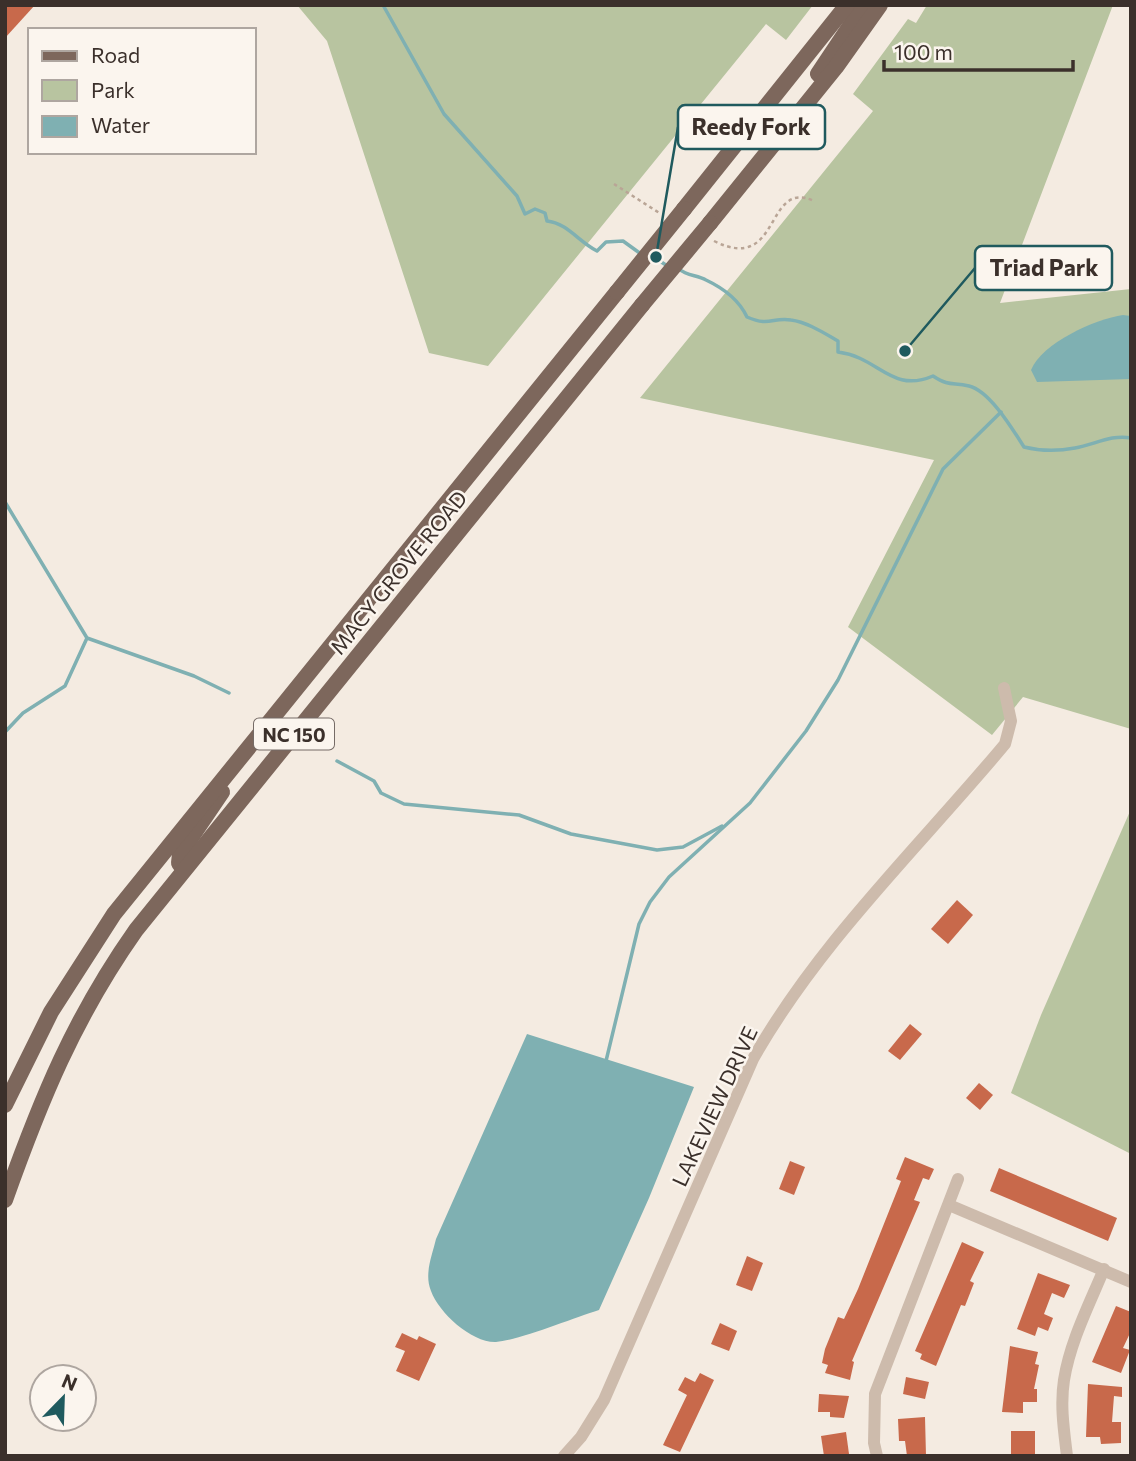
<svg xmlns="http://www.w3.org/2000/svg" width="1136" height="1461" font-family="Commissioner,sans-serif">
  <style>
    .green { fill: #b8c4a0 }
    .water { fill: #7fb0b2 }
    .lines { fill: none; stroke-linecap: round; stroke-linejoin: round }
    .stream { stroke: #7fb0b2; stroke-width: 3.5 }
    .building { fill: #c8694b }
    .path { stroke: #b9a596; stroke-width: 2.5; stroke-dasharray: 3.5 3.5; stroke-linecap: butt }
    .minor { stroke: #cdbbac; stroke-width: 12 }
    .major { stroke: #7d675c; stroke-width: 16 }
    .major-bridge { stroke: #7d675c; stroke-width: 16 }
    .labels { text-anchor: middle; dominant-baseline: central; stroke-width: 5; stroke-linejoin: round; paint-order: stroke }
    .shield { fill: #fbf5ee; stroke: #756b66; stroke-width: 2 }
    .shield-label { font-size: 19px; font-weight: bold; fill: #3b302b }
    .street-label { font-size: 21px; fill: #3b302b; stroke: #fbf5ee }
    .leader { fill: none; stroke: #1f5a5e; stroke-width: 2.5 }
    .callout-dot { fill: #1f5a5e; stroke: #fbf5ee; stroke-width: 2.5 }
    .callout { fill: #fbf5ee; stroke: #1f5a5e; stroke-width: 2.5 }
    .callout-label { font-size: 23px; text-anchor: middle; font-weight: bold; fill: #3b302b }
  </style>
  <rect width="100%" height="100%" fill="#f4ebe1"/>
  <g class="green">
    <polygon points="297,5 813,5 786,40 766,24 488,366 429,353 327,41"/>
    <polygon points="927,5 1113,5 1000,303 1131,289 1131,729 1023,697 992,735 848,627 934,460 640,398 873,111 853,94 908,19 916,23"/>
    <polygon points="1131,809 1131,1154 1011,1093 1041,1015"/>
  </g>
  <g class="water">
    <path d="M1123 315 1131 316V379L1037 382 1031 370C1042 343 1095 319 1123 315Z"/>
    <path d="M527 1034 694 1087 649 1198 599 1310C573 1318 520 1340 496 1342 472 1343 439 1313 431 1291 424 1274 432 1256 436 1239Z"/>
  </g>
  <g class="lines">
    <g class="stream">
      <path d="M383 5 444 114 517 196 525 214 535 209 545 213 547 221C567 223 579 242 597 251L606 242 623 241 641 254"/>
      <polyline points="652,256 669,267"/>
      <path d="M679 269C687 276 697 275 706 280 723 288 739 300 747 317 770 327 772 317 791 320 807 322 824 333 838 341V352C879 357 891 394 933 376 950 387 952 382 969 386 990 391 1013 430 1024 447 1040 451 1059 451 1075 448 1094 445 1111 434 1131 438"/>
      <polyline points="5,502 87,638 194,676 229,693"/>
      <polyline points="5,732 23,713 65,686 87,638"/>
      <polyline points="337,761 374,781 381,793 404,804 519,815 571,834 657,850 683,847 722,826"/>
      <polyline points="606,1061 639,924 650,902 669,877 750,803 806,731 838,680 943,469 1001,412"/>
    </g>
  </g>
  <g class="building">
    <polygon points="5,5 35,5 5,38"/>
    <polygon points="957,900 973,915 948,944 931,929"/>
    <polygon points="910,1024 922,1034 900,1060 888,1051"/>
    <polygon points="979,1083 993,1095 980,1110 966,1098"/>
    <polygon points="905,1157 934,1169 929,1180 923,1178 914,1200 920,1202 852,1361 854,1362 850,1380 825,1373 828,1365 822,1363 825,1349 838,1317 844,1319 858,1289 901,1181 896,1179"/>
    <polygon points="790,1161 805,1167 794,1195 779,1189"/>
    <polygon points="999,1168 1117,1218 1108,1241 990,1191"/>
    <polygon points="962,1242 984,1252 970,1281 974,1283 965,1306 961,1305 936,1366 920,1359 922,1354 915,1351"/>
    <polygon points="747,1256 763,1263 752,1291 736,1285"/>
    <polygon points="1038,1273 1070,1285 1064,1298 1052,1293 1044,1314 1053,1318 1048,1331 1038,1327 1035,1336 1017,1329"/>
    <polygon points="1116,1306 1131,1312 1131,1331 1123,1348 1130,1350 1121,1373 1092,1362"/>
    <polygon points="720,1323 737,1331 729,1351 711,1344"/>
    <polygon points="402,1333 417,1340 419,1336 436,1344 419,1381 396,1371 405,1351 395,1347"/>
    <polygon points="1010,1346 1038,1352 1035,1364 1039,1365 1034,1389 1037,1389 1037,1402 1023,1402 1023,1413 1002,1412"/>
    <polygon points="700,1373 714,1380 680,1452 663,1445 687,1395 678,1390 685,1377 695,1382"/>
    <polygon points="906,1377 929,1382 925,1399 903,1394"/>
    <polygon points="1088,1384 1122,1387 1122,1397 1114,1396 1112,1422 1121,1422 1121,1443 1101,1444 1100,1437 1086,1437"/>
    <polygon points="819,1394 849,1396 844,1418 830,1417 830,1412 818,1412"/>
    <polygon points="925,1417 926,1456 907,1456 905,1441 899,1441 898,1419"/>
    <rect x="1011" y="1431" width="24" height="23"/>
    <polygon points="846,1432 849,1454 824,1456 821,1436"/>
  </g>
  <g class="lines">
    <g class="path">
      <polyline points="614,184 661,214"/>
      <path d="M714 241C782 275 764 178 814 201"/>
    </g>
    <g class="minor">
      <polyline points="949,1205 1131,1282"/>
      <path d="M564 1456 581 1437 604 1400 753 1059C819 942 920 846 1005 744L1011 721 1004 688"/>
      <polyline points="877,1456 874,1443 875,1394 958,1179"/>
      <path d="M1067 1456C1064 1431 1060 1405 1064 1380 1070 1342 1089 1305 1104 1269"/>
    </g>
    <g class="major">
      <polyline points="818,74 864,5"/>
      <polyline points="684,209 847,5"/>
      <polyline points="710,223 836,67 880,5"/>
      <polyline points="184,870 179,863 180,854 222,792"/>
      <polyline points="5,1105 51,1012 114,914 617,292"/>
      <path d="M5 1200C41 1099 74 1018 136 930L642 305"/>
    </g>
    <g class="major-bridge">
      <polyline points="617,292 684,209"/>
      <polyline points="642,305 710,223"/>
    </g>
  </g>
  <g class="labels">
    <rect class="shield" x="254" y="718.5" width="80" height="31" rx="5"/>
    <g class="shield-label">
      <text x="294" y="734">NC 150</text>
    </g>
    <g class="street-label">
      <text transform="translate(398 572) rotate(-51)">MACY GROVE ROAD</text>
      <text transform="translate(714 1106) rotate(-65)">LAKEVIEW DRIVE</text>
    </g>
  </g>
  <path class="leader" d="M656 257L678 127M905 351L975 268"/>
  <g class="callout-dot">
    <circle cx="656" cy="257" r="7"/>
    <circle cx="905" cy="351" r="7"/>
  </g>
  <g class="callout">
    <rect x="678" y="105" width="147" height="44" rx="7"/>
    <rect x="975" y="246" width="137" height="44" rx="7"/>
  </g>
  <g class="callout-label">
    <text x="751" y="135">Reedy Fork</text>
    <text x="1044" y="276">Triad Park</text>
  </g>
  <rect width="1136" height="1461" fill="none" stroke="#3b302b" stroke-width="14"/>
  <rect x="28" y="28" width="228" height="126" fill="#fbf5ee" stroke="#aea6a0" stroke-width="2"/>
  <rect x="42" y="51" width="35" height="10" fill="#7d675c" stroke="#aea6a0" stroke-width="2"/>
  <text x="91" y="63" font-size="21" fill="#3b302b">Road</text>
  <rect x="42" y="80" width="35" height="21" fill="#b8c4a0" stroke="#aea6a0" stroke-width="2"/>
  <text x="91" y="98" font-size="21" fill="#3b302b">Park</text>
  <rect x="42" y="116" width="35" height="21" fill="#7fb0b2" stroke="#aea6a0" stroke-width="2"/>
  <text x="91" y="133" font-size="21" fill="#3b302b">Water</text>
  <g transform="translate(63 1398) rotate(23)"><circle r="33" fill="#fbf5ee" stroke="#aea6a0" stroke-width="2"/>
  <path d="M0-5L12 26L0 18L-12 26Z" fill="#1f5a5e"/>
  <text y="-10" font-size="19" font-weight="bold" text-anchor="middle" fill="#3b302b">N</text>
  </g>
  <path d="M884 60v10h189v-10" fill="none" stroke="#3b302b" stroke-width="3.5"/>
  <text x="894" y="60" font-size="21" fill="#3b302b" stroke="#fbf5ee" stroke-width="5" paint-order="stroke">100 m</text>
</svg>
